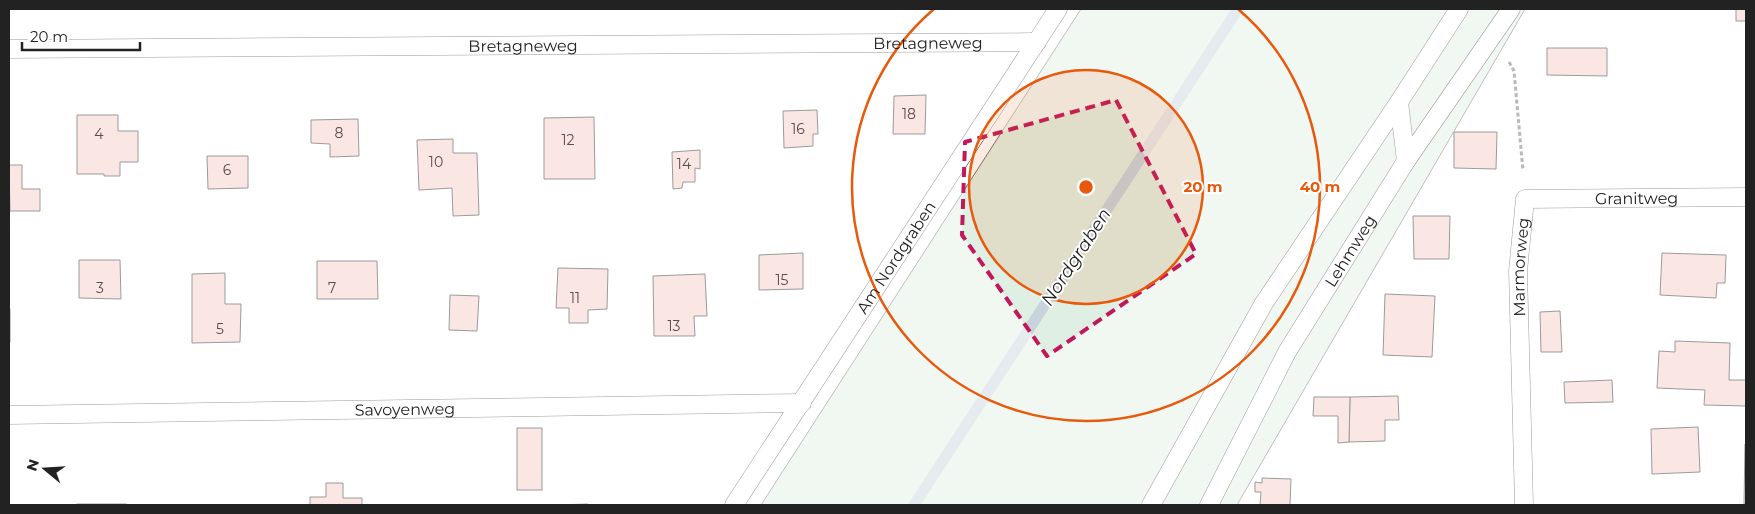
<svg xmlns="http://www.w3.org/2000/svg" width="1755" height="514" font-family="Montserrat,sans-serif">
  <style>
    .green { fill: #e0efe3; stroke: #6f6f6f }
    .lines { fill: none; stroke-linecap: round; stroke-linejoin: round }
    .stream { stroke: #c7d3dd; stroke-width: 11 }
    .building { fill: #f3c9c0; stroke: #222 }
    .service-casing { stroke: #222; stroke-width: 19 }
    .path { stroke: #646464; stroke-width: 3; stroke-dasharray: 4 2.5; stroke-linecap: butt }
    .service { stroke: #fff; stroke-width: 18 }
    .marked { fill: none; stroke: #c2185b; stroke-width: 4; stroke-dasharray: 10 6; stroke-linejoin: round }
    .ring { fill: none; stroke: #e8590c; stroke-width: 2.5 }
    .labels { text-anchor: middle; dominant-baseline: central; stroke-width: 4; stroke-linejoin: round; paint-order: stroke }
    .number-label { font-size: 14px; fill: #564c4a }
    .street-label { font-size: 16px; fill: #222; stroke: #fff }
    .water-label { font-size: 18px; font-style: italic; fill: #222; stroke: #fff }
    .centre { fill: #e8590c; stroke: #fff; stroke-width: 2.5 }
    .ring-label { font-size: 15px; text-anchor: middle; font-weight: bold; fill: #e8590c; stroke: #fff; stroke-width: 4; stroke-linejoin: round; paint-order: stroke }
  </style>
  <rect width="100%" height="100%" fill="#fff"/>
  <polygon class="green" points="1081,9 1525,9 1237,505 761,505"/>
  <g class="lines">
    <polyline class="stream" points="914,505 1238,9"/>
  </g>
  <g class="building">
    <rect x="1736" y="9" width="10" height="12"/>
    <polygon points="1547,48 1607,48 1607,76 1547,75"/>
    <polygon points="926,95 925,134 893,134 894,96"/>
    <polygon points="817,110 818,134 813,134 813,146 784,148 783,111"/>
    <polygon points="77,115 118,115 118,131 138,131 138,162 120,162 120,176 104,176 104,174 77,174"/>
    <polygon points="594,117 595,179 544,179 544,118"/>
    <polygon points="358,119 359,156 330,157 330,144 311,143 311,120"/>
    <polygon points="1454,132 1497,132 1496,169 1454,168"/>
    <polygon points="453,139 453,153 477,153 479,215 453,216 452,188 419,190 417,140"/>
    <polygon points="700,150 700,169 695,168 695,182 683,182 682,188 673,189 672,152"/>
    <polygon points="207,156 248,156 248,188 208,189"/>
    <polygon points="9,165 22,165 22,189 40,189 40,211 10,211"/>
    <polygon points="1413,216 1450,216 1449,259 1414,259"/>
    <polygon points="803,253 803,289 759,290 759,255"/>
    <polygon points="1662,253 1726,255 1725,283 1717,283 1716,298 1660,295"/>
    <polygon points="79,260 120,260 121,299 79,298"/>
    <polygon points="317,261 377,261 378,299 317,299"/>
    <polygon points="558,268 608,269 607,309 588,310 588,323 569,323 569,308 556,308"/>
    <polygon points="225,273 225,304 241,304 240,342 192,343 192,274"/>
    <polygon points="705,274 707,316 694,316 695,336 654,336 653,276"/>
    <polygon points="1385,294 1435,296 1432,357 1383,355"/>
    <polygon points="450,295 479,296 477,331 449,330"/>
    <rect x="9" y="309" width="1" height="33"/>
    <polygon points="1560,311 1562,352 1541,352 1540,312"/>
    <polygon points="1675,341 1730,343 1729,380 1746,380 1746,406 1704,405 1705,390 1657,388 1659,351 1675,352"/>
    <polygon points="1612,380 1613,402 1565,403 1564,382"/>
    <polygon points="1398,396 1399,420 1385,420 1385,441 1349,442 1350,397"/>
    <polygon points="1314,397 1350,397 1349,442 1338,443 1338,416 1313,416"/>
    <polygon points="1698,427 1700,472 1652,474 1651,429"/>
    <rect x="517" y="428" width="25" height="62"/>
    <polygon points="1745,444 1746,444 1746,504 1744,504"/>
    <polygon points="1262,478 1291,479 1290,505 1260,505 1261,492 1255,492 1255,482 1262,483"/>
    <polygon points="326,483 343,483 343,498 362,498 362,505 310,505 310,497 326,497"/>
    <rect x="77" y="504" width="49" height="1"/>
    <polygon points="588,504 588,505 557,505"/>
  </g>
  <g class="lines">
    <defs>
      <g id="service">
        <path id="s1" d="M9 49 1037 42"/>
        <polyline points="1399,102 1406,161"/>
        <path id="s2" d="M9 415 802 403"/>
        <path id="s3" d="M734 505 1058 9"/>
        <polyline points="1151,505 1264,303 1399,102 1459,9"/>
        <path id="s4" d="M1209 505 1287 352 1406 161 1511 9"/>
        <path id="s5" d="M1524 505 1518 271 1525 199 1746 197"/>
      </g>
    </defs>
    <use href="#service" class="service-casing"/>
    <polyline class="path" points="1509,62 1514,71 1523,171"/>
    <use href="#service" class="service"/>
  </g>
  <path d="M0 0H1755V514H0ZM1116 100 1196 254 1047 356 962 235 965 142Z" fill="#fff" fill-opacity=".55" fill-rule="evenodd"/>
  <path class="marked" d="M1116 100 1196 254 1047 356 962 235 965 142Z"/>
  <circle cx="1086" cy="187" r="117" fill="#e8590c" fill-opacity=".12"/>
  <g class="ring">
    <circle cx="1086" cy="187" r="117"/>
    <path d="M1238 9A234 234 0 1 1 934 9"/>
  </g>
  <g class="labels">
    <g class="number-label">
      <text x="909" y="114">18</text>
      <text x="798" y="129">16</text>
      <text x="339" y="133">8</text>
      <text x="99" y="134">4</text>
      <text x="568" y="140">12</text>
      <text x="436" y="162">10</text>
      <text x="684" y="164">14</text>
      <text x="227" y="170">6</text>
      <text x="782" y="280">15</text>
      <text x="100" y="288">3</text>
      <text x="332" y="288">7</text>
      <text x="575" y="298">11</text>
      <text x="674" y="326">13</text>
      <text x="220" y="329">5</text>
    </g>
    <g class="street-label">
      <text stroke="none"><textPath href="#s1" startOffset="919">Bretagneweg</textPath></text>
      <text stroke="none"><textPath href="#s1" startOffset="514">Bretagneweg</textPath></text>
      <text stroke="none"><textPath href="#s5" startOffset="418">Granitweg</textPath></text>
      <text stroke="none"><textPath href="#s4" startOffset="291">Lehmweg</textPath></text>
      <text stroke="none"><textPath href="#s3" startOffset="296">Am Nordgraben</textPath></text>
      <text stroke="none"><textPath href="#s5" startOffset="238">Marmorweg</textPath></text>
      <text stroke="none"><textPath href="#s2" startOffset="396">Savoyenweg</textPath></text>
    </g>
    <g class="water-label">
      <text transform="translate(1076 257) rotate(-57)">Nordgraben</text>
    </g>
  </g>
  <circle cx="1086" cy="187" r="8" class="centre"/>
  <g class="ring-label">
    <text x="1203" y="192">20 m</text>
    <text x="1320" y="192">40 m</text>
  </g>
  <rect width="1755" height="514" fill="none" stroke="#222222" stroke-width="20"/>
  <g transform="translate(45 469) rotate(288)" stroke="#ffffff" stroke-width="4" paint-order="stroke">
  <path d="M0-4L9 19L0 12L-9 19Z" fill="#222222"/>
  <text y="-8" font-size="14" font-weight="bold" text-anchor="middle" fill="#222222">N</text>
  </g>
  <path d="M22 42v8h118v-8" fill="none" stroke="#222222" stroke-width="2.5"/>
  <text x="30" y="42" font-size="15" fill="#222222" stroke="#ffffff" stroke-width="4" paint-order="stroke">20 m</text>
</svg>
